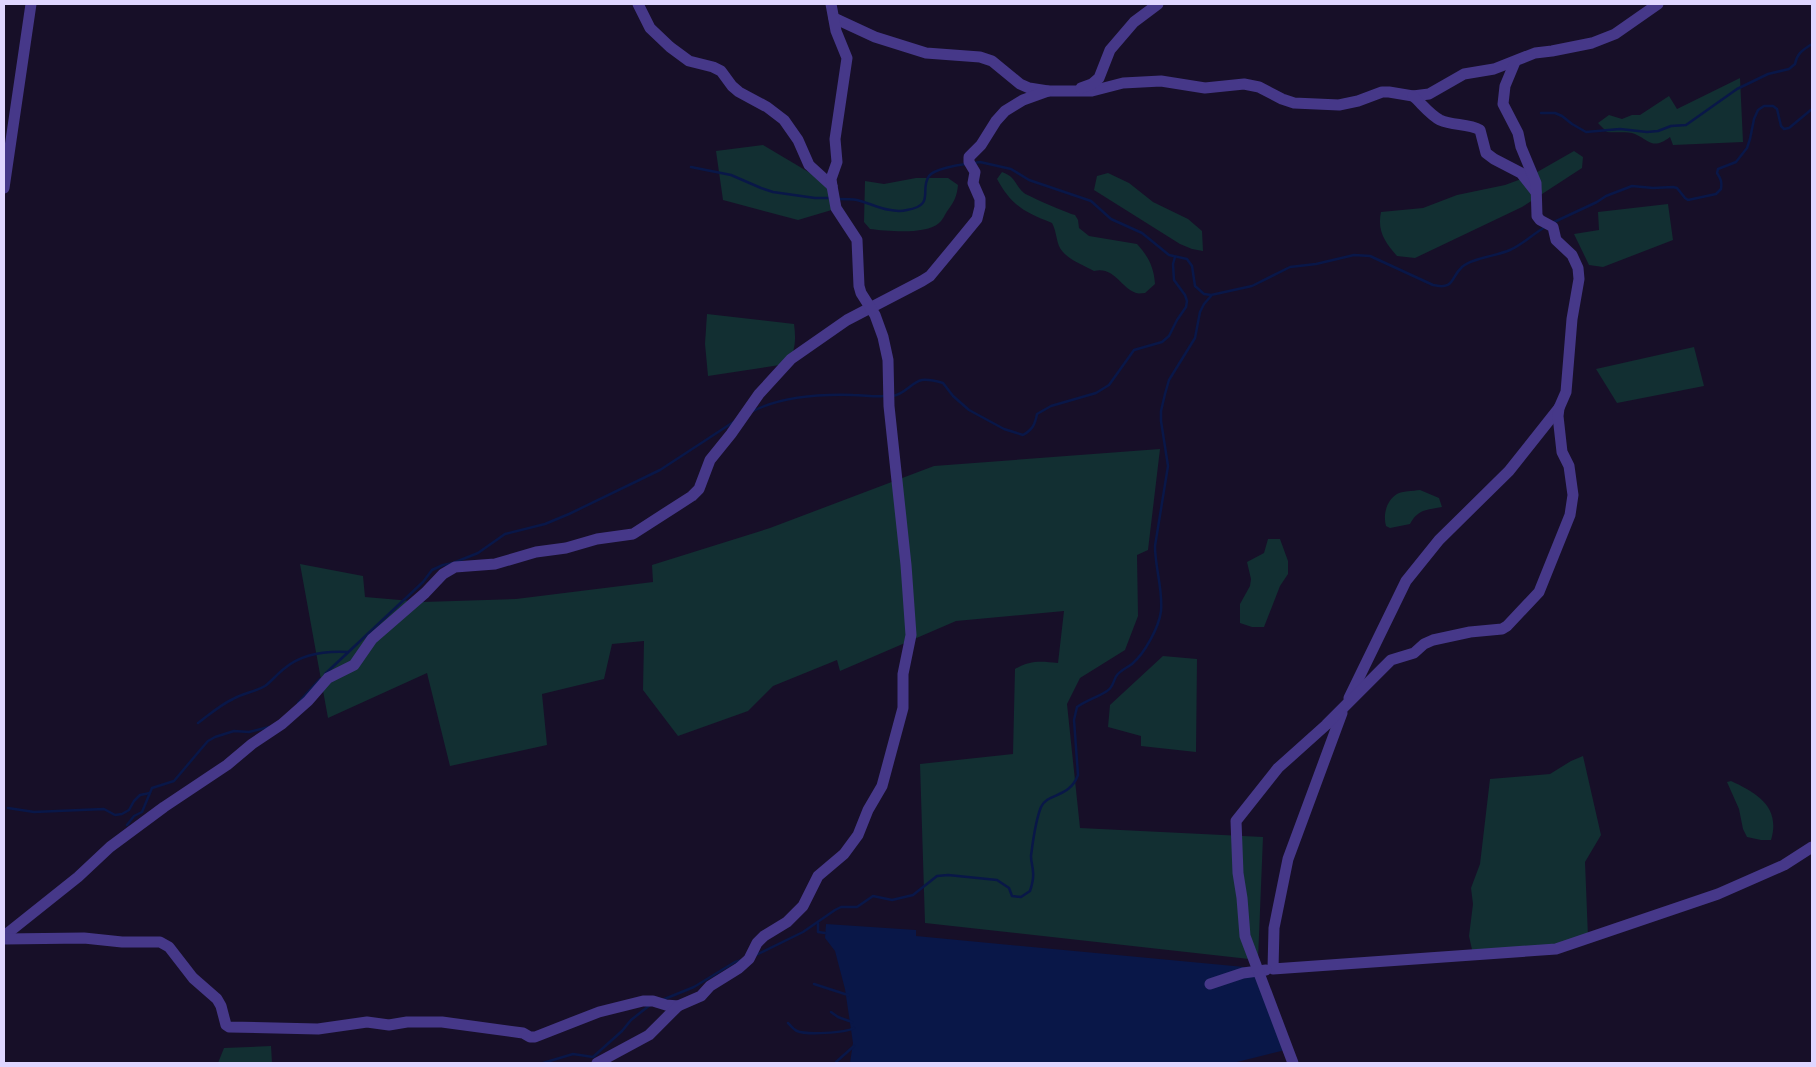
<svg xmlns="http://www.w3.org/2000/svg" width="1816" height="1067" font-family="'Work Sans',sans-serif">
  <style>
    .green { fill: #122f32 }
    .water { fill: #091748 }
    .lines { fill: none; stroke-linecap: round; stroke-linejoin: round }
    .stream { stroke: #091748; stroke-width: 2.5 }
    .minor { stroke: #463889; stroke-width: 11 }
  </style>
  <rect width="100%" height="100%" fill="#170f28"/>
  <g class="green">
    <path d="M1740 78 1743 142 1673 145 1670 137C1653 150 1650 141 1635 134 1627 131 1615 133 1607 132L1598 123 1609 115 1622 119 1632 115H1640L1669 96 1677 109Z"/>
    <polygon points="763,145 832,186 835,209 798,220 723,200 716,151"/>
    <path d="M1574 151 1583 157 1582 168 1522 207 1415 258 1397 256C1385 242 1377 231 1381 212L1423 208 1457 195 1505 185 1532 175Z"/>
    <path d="M1002 172C1016 177 1014 184 1024 193 1030 197 1067 213 1075 215L1078 220 1079 228 1089 236 1137 244C1148 256 1154 267 1155 284L1145 293C1142 293 1139 294 1136 293 1120 287 1114 266 1094 271 1083 265 1064 258 1059 246 1056 238 1056 230 1052 223 1024 212 1012 206 997 179Z"/>
    <polygon points="1108,173 1129,183 1153,202 1188,219 1202,231 1203,251 1192,249 1180,244 1094,190 1097,176"/>
    <path d="M916 178H948L958 185C957 196 954 202 948 210 945 214 943 220 939 223 926 235 887 231 870 229L864 222 865 181 884 184Z"/>
    <polygon points="1668,204 1673,240 1603,267 1589,265 1574,234 1599,230 1598,212"/>
    <path d="M707 314 794 324C796 338 796 353 786 364L708 376 705 344Z"/>
    <polygon points="1694,347 1704,386 1617,403 1596,369"/>
    <path d="M1160 449 1148 550 1137 555 1138 616 1125 650 1080 678 1067 704 1080 828 1263 837 1258 960 925 923 920 764 1013 754 1015 669C1030 660 1041 661 1058 663L1064 611 956 621 840 671 837 660 773 686 748 711 678 736 643 690 644 641 612 644 604 679 542 694 547 745 450 766 427 673 328 718 300 564 363 576 365 597 423 602 516 599 653 582 652 565 770 528 934 466Z"/>
    <path d="M1420 490 1439 498 1442 507C1427 510 1418 509 1410 524L1390 528 1386 526C1383 515 1386 501 1397 494 1402 491 1413 491 1420 490Z"/>
    <polygon points="1268,539 1280,539 1288,561 1288,574 1280,586 1264,627 1252,627 1240,623 1240,604 1250,586 1251,579 1247,562 1264,553"/>
    <polygon points="1163,656 1197,659 1196,752 1141,746 1141,736 1108,727 1110,705"/>
    <polygon points="1583,756 1601,835 1585,862 1588,937 1556,949 1473,954 1469,936 1473,904 1471,888 1480,864 1490,779 1550,774 1571,761"/>
    <path d="M1731 781C1757 793 1781 807 1771 840H1761L1747 837 1743 829 1739 809 1727 782Z"/>
    <polygon points="271,1046 272,1063 218,1063 224,1048"/>
  </g>
  <polygon class="water" points="826,924 916,930 916,936 1255,968 1285,1050 1233,1063 850,1063 853,1043 845,989 835,951 825,938"/>
  <g class="lines">
    <g class="stream">
      <path d="M1541 113H1555L1562 116 1572 124 1586 132 1620 129 1647 132 1658 131 1671 126 1686 125 1737 89 1768 74 1789 69 1795 64C1797 53 1803 50 1812 44"/>
      <path d="M974 163 980 162 1011 169 1029 180 1091 201 1111 219 1142 233 1169 255 1187 259 1192 266 1195 286 1204 294 1211 295 1252 286 1290 267 1316 264 1354 255 1370 256 1433 285C1455 290 1450 278 1462 267 1472 258 1497 256 1510 250 1522 245 1533 234 1545 227"/>
      <polyline points="691,167 731,175 761,188 773,192 815,198 830,198"/>
      <path d="M838 199C844 199 851 199 857 200 873 204 890 214 907 210 936 205 919 190 929 176 934 169 958 165 966 164"/>
      <path d="M1552 223 1597 202 1606 196 1632 186 1653 188 1673 187 1677 188 1685 198 1688 200 1716 194 1721 189C1722 182 1721 179 1717 173L1718 169 1736 162 1747 148 1750 139 1754 119 1758 110 1764 106H1773L1777 109 1781 126 1784 129 1789 128 1812 109"/>
      <path d="M892 396C905 395 911 382 922 380 929 379 936 381 943 383L953 396 969 410 1004 429 1023 435C1032 430 1035 425 1037 414L1051 406 1096 393 1109 385 1134 350 1162 342 1169 336 1177 320 1186 307 1187 301 1185 295 1174 280 1173 264 1175 257"/>
      <path d="M753 411C783 396 820 394 853 395 864 395 874 397 884 396"/>
      <polyline points="325,674 423,582 432,570 443,565 453,563 478,553 505,534 545,524 569,514 660,470 735,421"/>
      <polyline points="298,703 320,679"/>
      <path d="M198 723C209 715 220 705 233 699 243 693 255 692 265 686 272 681 278 673 285 668 302 654 326 651 347 652"/>
      <polyline points="8,808 34,812 104,809 115,815 122,814 129,810 134,801 140,795 150,793"/>
      <polyline points="127,825 134,816 142,812 152,788 174,781 201,749 208,741 215,737 234,731 249,732 269,727"/>
      <polyline points="818,923 818,932 825,933"/>
      <path d="M756 955 803 932 835 910 841 907H857L873 896 892 900 913 895 937 876 948 875 997 880 1009 888 1012 896 1021 897 1030 891C1032 885 1034 879 1033 872 1033 867 1031 862 1031 856 1033 841 1035 822 1041 807 1048 792 1069 799 1078 775L1074 720 1077 707C1087 700 1098 697 1107 691 1114 687 1113 680 1117 675 1121 670 1128 667 1132 664 1145 653 1159 627 1161 611 1163 589 1155 568 1155 546L1168 466 1161 421V411L1165 394 1169 380 1195 338 1200 312 1204 304 1211 296"/>
      <polyline points="814,984 848,995"/>
      <polyline points="662,1000 694,987 735,962 742,960"/>
      <polyline points="831,1012 838,1017 852,1022"/>
      <path d="M788 1023C790 1025 794 1030 797 1031 806 1035 845 1033 854 1028"/>
      <polyline points="836,1062 854,1046"/>
      <polyline points="543,1063 573,1054 593,1057 622,1031 631,1020 650,1005"/>
    </g>
    <g class="minor">
      <polyline points="638,4 650,28 670,47 689,61 713,67 721,71 732,86 739,92 767,107 784,120 798,140 809,165 832,186"/>
      <polyline points="834,18 875,37 926,53 980,57 992,61 1020,84 1029,88 1048,91 1092,91 1123,83 1161,81 1205,88 1244,84 1259,87 1282,99 1294,103 1339,105 1358,101 1382,92 1389,92 1413,96 1429,94 1464,74 1494,69 1535,53 1552,51 1592,43 1615,34 1658,4"/>
      <polyline points="1081,88 1092,84 1099,78 1110,50 1134,22 1158,4"/>
      <path d="M1413 96C1422 104 1430 115 1440 120 1453 126 1468 123 1480 130L1486 153 1494 159 1521 173 1536 192"/>
      <polyline points="4,188 31,4"/>
      <polyline points="1349,698 1406,581 1439,540 1509,471 1559,408"/>
      <polyline points="1342,713 1288,859 1274,928 1273,969 1556,949 1718,894 1784,865 1812,847"/>
      <polyline points="4,936 78,877 110,847 164,807 227,765 252,744 282,724 308,701 328,678 354,665 372,639 425,593 443,574 455,567 495,564 536,552 566,548 597,539 633,534 692,496 699,489 710,460 731,434 759,394 791,359 847,320 922,281 930,276 959,241 977,219 980,207 980,199 973,183 975,172 969,162 969,157 981,145 996,121 1005,111 1023,100 1048,91"/>
      <polyline points="4,939 84,938 122,942 160,942 169,947 193,978 217,999 221,1006 226,1025 229,1027 318,1029 367,1022 389,1025 407,1022 442,1022 523,1033 530,1037 535,1037 599,1012 643,1001 653,1001 666,1005 678,1006"/>
      <polyline points="1210,984 1243,973 1266,970"/>
      <polyline points="597,1063 649,1035 678,1006 701,996 710,986 739,968 749,959 757,943 764,936 787,922 803,906 818,876 844,854 858,835 868,810 882,786 903,708 903,674 911,635 906,565 889,406 888,360 883,337 875,315 861,293 859,286 857,240 836,208 832,186 831,179 837,162 835,139 847,58 836,31 831,4"/>
      <polyline points="1293,1063 1245,936 1242,898 1238,873 1236,821 1278,768 1326,725 1391,660 1414,653 1424,644 1433,640 1470,632 1502,629 1507,626 1539,592 1570,515 1573,495 1569,466 1562,452 1558,416 1559,408 1566,392 1572,319 1579,279 1578,268 1572,255 1556,240 1553,227 1540,220 1537,216 1536,183 1521,147 1518,133 1503,104 1505,86 1515,62"/>
    </g>
  </g>
  <rect width="1816" height="1067" fill="none" stroke="#e0d6ff" stroke-width="10"/>
</svg>
